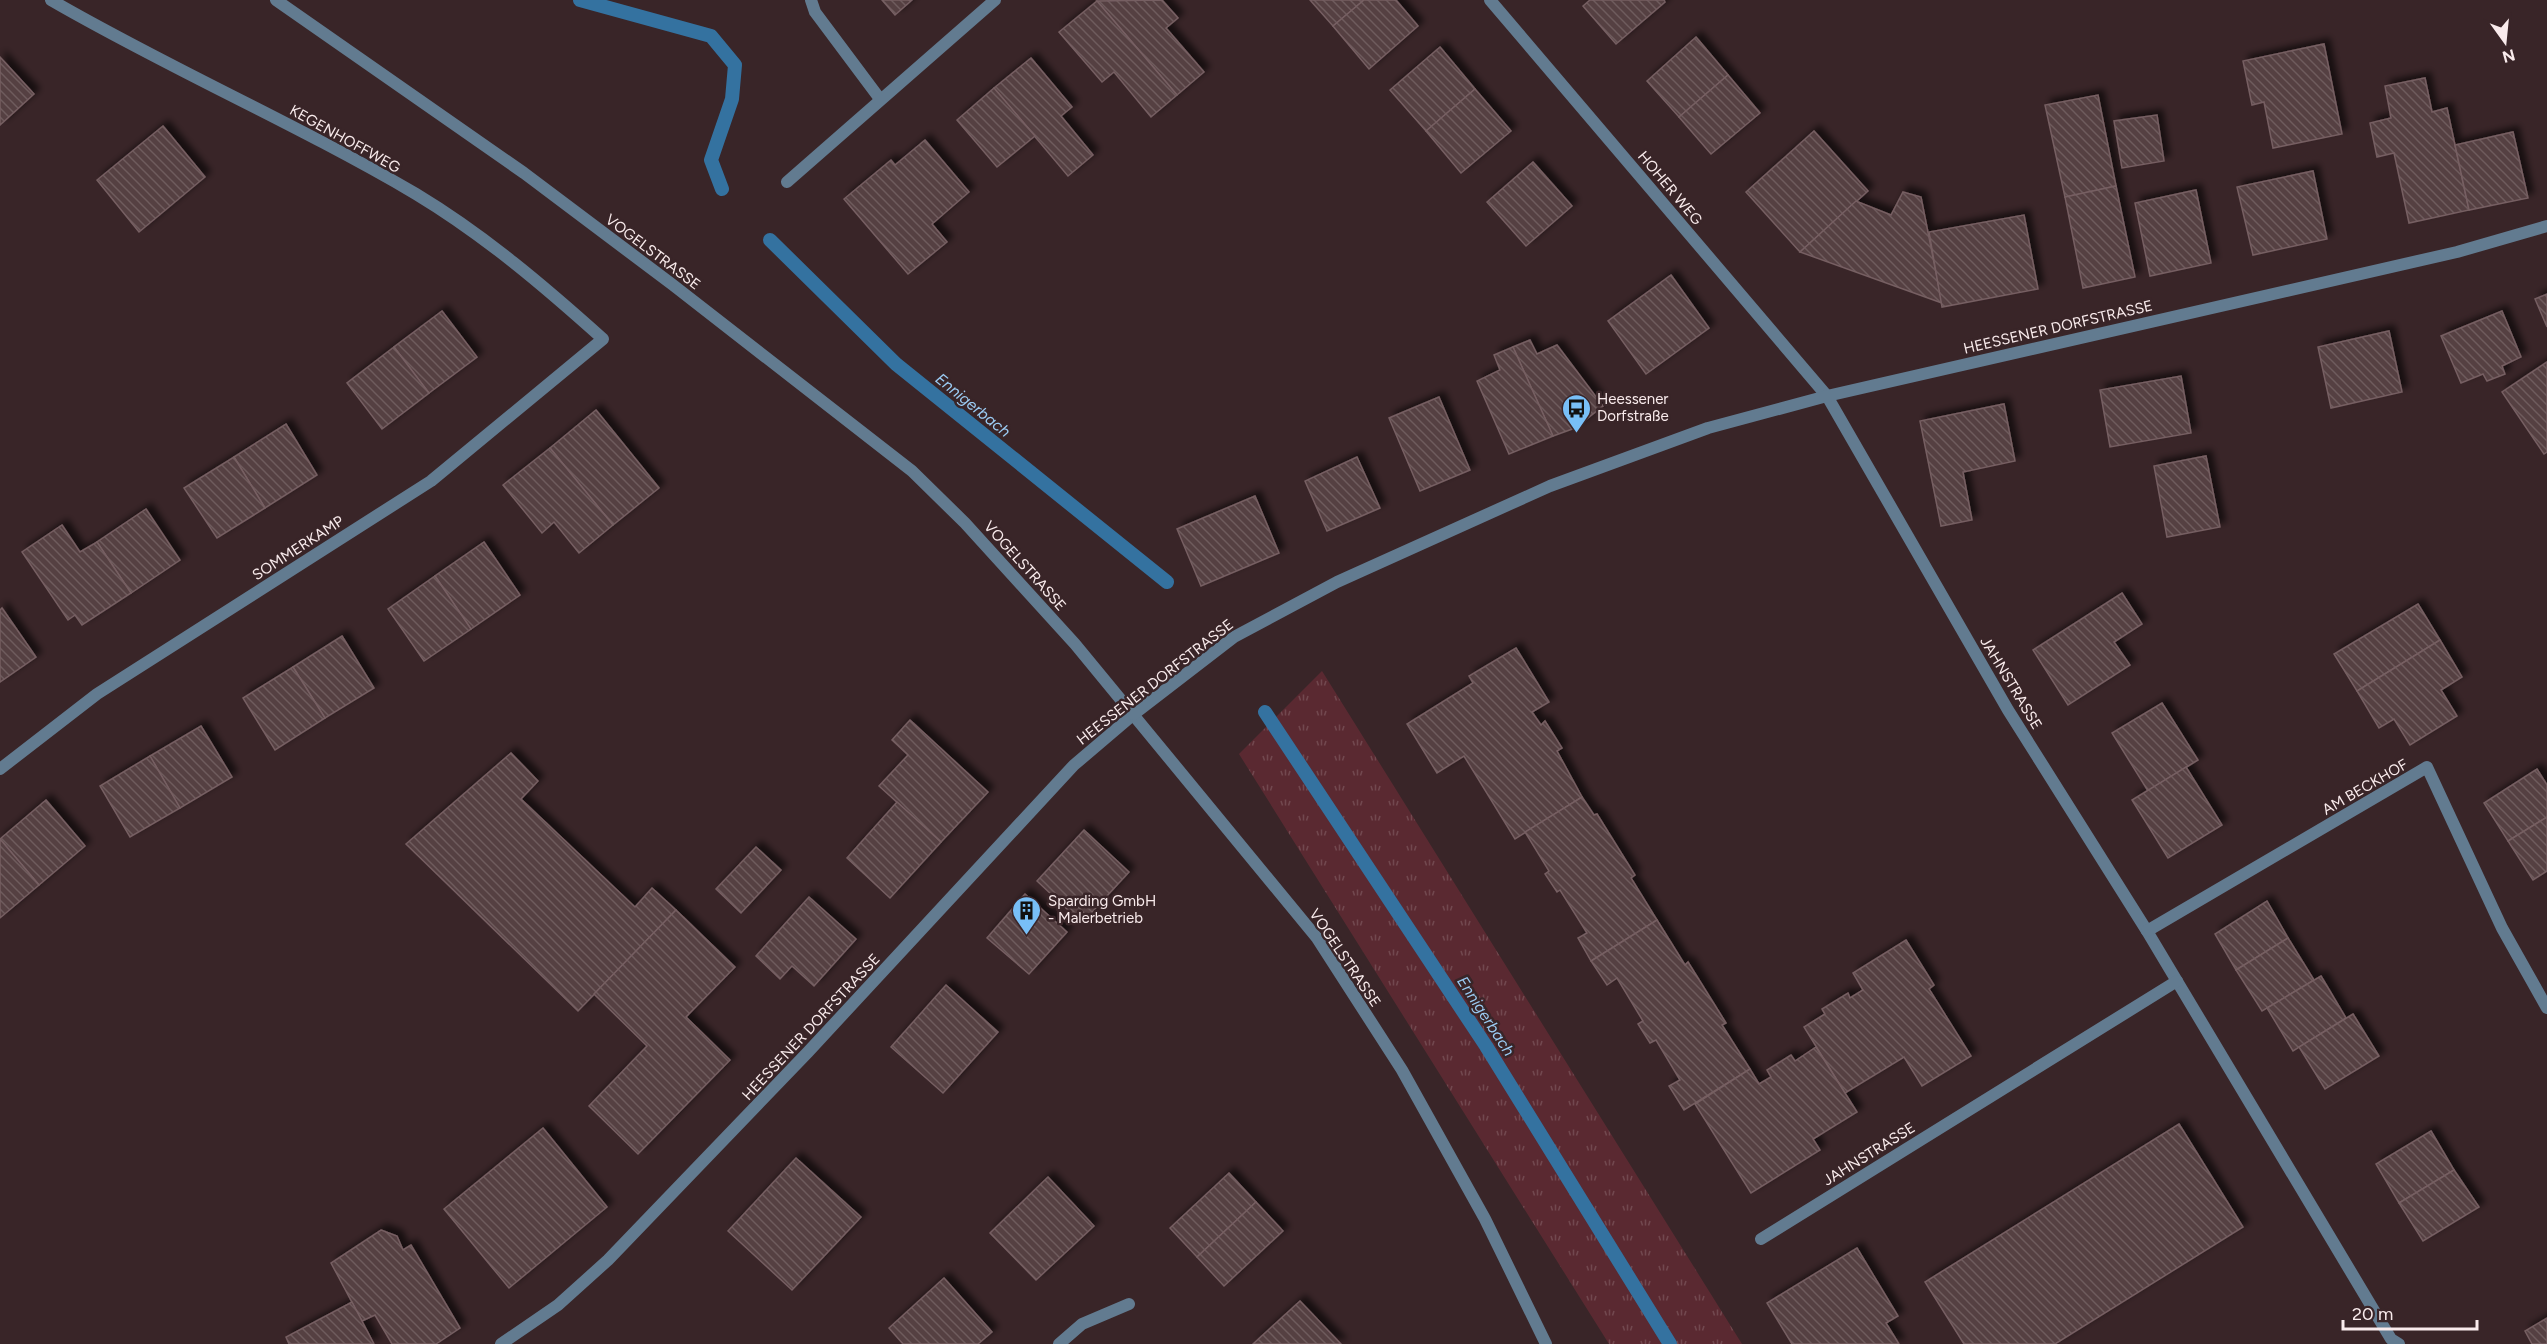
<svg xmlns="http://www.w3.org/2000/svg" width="2547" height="1344" font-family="Figtree,sans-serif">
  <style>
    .grass { fill: url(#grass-tufts) }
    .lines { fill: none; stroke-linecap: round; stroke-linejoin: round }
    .stream { stroke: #3472a0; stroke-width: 14 }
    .building { fill: url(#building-back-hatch); stroke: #765f62; stroke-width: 1.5; filter: url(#shadow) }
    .minor { stroke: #627b90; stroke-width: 12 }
    .tertiary { stroke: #627b90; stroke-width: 12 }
    .labels { text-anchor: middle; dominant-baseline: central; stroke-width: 5; stroke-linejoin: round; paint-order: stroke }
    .street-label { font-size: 15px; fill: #f9ebec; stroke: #392528 }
    .poi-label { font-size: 15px; fill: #f9ebec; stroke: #392528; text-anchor: start }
    .water-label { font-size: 16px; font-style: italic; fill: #9bcbf3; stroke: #392528 }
  </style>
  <defs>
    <pattern id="grass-tufts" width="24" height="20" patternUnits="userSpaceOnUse" patternTransform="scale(1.5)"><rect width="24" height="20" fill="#5a2931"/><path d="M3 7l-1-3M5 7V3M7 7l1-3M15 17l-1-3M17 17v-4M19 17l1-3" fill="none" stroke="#72484f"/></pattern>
    <pattern id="building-back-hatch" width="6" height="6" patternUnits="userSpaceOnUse" patternTransform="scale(1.5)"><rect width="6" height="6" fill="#553f42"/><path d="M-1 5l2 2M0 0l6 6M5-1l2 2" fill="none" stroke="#6e5b5d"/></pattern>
    <filter id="shadow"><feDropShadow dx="5.5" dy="-5.5" stdDeviation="3" flood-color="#0009"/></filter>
  </defs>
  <rect width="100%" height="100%" fill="#392528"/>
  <polygon class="grass" points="1322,671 1742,1344 1743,1344 1609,1344 1239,754"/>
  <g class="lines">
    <g class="stream">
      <polyline points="580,0 711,36 735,65 732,99 711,160 722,189"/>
      <polyline points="770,240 896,364 1167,582"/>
      <polyline points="1265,712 1486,1046 1670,1344"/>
    </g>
  </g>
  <g class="building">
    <polygon points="882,0 912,0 895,15"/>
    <polygon points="1162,0 1178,18 1166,28 1204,72 1177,95 1097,1"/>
    <polygon points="1310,0 1364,0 1333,26"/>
    <polygon points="1364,0 1396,0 1418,26 1369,69 1333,26"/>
    <polygon points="1590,0 1664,0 1665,2 1616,44 1583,6"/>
    <polygon points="1097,1 1177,95 1151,117 1114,72 1102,82 1059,32"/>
    <polygon points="1696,37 1728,75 1679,117 1647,81"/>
    <polygon points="2324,44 2342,134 2273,148 2264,102 2252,105 2243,61"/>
    <polygon points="1440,47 1475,89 1426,131 1390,90"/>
    <polygon points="0,57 34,94 0,125"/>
    <polygon points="1031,58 1072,107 1061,116 1093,155 1068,176 994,88"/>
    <polygon points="1728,75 1760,113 1711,154 1679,117"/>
    <polygon points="2425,78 2432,112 2447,108 2469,210 2409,223 2394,153 2377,157 2370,123 2391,118 2385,86"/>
    <polygon points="994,88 1035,136 997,167 957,120"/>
    <polygon points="1475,89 1511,131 1461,173 1426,131"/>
    <polygon points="2098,95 2116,186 2065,197 2045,105"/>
    <polygon points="2157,115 2164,161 2122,168 2114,121"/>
    <polygon points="163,126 205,177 139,232 97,180"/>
    <polygon points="1814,131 1868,191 1800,252 1746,192"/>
    <polygon points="2513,132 2528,198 2469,210 2455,145"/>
    <polygon points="925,140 969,192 932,224 947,242 908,274 844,199 891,160 895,165"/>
    <polygon points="1533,162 1572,206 1526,246 1487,202"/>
    <polygon points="2313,171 2327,239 2253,255 2237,187"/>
    <polygon points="2116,186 2135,277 2083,288 2065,197"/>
    <polygon points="2196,190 2211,263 2150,276 2135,203"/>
    <polygon points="1903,192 1921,197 1942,303 1800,252 1856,201 1891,215"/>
    <polygon points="2024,215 2038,289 1942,307 1929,232"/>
    <polygon points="1671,275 1709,328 1646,374 1608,321"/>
    <polygon points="2547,294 2547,327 2535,299"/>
    <polygon points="442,311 477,357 429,393 394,347"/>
    <polygon points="2502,311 2521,357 2502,366 2505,374 2487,381 2483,374 2461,383 2441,336"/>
    <polygon points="2389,331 2402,392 2331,408 2318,347"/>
    <polygon points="1530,340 1537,354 1557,345 1603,406 1575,428 1553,436 1513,347"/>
    <polygon points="394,347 429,393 382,429 347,383"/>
    <polygon points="1513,347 1553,436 1509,454 1477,381 1500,370 1494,355"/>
    <polygon points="2547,362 2547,452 2544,454 2502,392"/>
    <polygon points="2181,376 2191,433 2110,447 2100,390"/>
    <polygon points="1439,397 1470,470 1420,491 1389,418"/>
    <polygon points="2004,404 2015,461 1963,472 1972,520 1941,526 1920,421"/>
    <polygon points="596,410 659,488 613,525 550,448"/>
    <polygon points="286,424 317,475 265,508 234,457"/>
    <polygon points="550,448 613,525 579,553 554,522 542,533 503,485"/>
    <polygon points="2206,456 2220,527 2167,537 2154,466"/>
    <polygon points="234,457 265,508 217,538 184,488"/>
    <polygon points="1357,457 1380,508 1327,531 1305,481"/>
    <polygon points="1255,496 1279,553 1201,586 1177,529"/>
    <polygon points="146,509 180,560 131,593 97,542"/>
    <polygon points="62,525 80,552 97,542 131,593 82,625 75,615 68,620 22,552"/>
    <polygon points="484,542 520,595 471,629 435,576"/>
    <polygon points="435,576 471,629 424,661 388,609"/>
    <polygon points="2122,593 2142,624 2114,642 2130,665 2068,705 2033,650"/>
    <polygon points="2418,604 2440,640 2357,691 2334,654"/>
    <polygon points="2,608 36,657 0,682 0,610"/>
    <polygon points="342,636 374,688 325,718 293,667"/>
    <polygon points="2440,640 2462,677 2441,690 2457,716 2410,745 2394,719 2379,728 2357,691"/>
    <polygon points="1516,648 1549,702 1532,712 1541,725 1545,721 1562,748 1557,751 1582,797 1515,839 1464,756 1437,773 1407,724 1473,683 1469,676"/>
    <polygon points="293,667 325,718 275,750 243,698"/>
    <polygon points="2162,703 2198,760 2148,791 2112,733"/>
    <polygon points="910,720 988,792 941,842 879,786 908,755 892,740"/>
    <polygon points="201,726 232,777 180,808 150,756"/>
    <polygon points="511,753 538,781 521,799 635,907 652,888 676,910 578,1011 406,844"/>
    <polygon points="150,756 180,808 130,837 100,786"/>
    <polygon points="2186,767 2222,825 2168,858 2132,800"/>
    <polygon points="2537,769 2547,785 2547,817 2508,841 2484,803"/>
    <polygon points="1582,797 1594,815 1597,814 1635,875 1631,878 1657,920 1591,961 1578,938 1587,933 1560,890 1557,892 1545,874 1549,871 1525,832"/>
    <polygon points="46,800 85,846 39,885 0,839"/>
    <polygon points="897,802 941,842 890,898 847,858"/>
    <polygon points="2547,817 2547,871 2533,880 2508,841"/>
    <polygon points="1084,830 1129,872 1082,923 1037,881"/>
    <polygon points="0,839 39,885 0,918"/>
    <polygon points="756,847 781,870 741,913 716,889"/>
    <polygon points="1025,894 1067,932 1029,974 987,938"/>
    <polygon points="809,897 856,939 814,986 792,966 780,979 756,956"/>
    <polygon points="2267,901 2288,938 2236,970 2215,934"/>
    <polygon points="676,910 735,967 686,1017 730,1060 638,1154 589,1106 647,1046 594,994"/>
    <polygon points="1657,920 1685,965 1688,962 1726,1023 1722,1025 1750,1069 1684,1110 1669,1086 1680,1080 1656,1040 1650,1043 1638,1024 1643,1021 1617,978 1607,985 1591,961"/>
    <polygon points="2288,938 2314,980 2262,1011 2236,970"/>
    <polygon points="1906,940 1934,985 1929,989 1971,1056 1922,1086 1904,1057 1845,1093 1804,1027 1825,1014 1822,1009 1848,993 1850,998 1863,990 1853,973"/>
    <polygon points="2321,976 2346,1018 2293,1051 2267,1008"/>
    <polygon points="946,985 998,1032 943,1093 891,1047"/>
    <polygon points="2353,1014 2379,1056 2325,1089 2299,1047"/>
    <polygon points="1816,1047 1857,1112 1813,1139 1820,1150 1751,1193 1695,1104 1750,1069 1759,1084 1771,1077 1767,1070 1791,1055 1795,1061"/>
    <polygon points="2179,1124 2243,1227 2055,1344 1964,1344 1925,1282"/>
    <polygon points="543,1128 607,1207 509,1288 444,1209"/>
    <polygon points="2431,1131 2454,1170 2399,1203 2376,1164"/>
    <polygon points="796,1158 861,1217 792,1290 728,1231"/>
    <polygon points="2454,1170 2479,1207 2423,1241 2399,1203"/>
    <polygon points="1229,1173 1256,1202 1197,1257 1170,1228"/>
    <polygon points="1048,1177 1094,1226 1036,1280 990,1233"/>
    <polygon points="1256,1202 1283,1231 1224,1286 1197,1257"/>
    <polygon points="381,1230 397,1236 403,1250 411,1245 460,1328 436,1344 392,1344 375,1315 362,1321 331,1263"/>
    <polygon points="1857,1248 1898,1316 1886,1323 1899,1344 1792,1344 1767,1303"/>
    <polygon points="944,1278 992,1332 978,1344 903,1344 889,1328"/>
    <polygon points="1300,1301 1341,1344 1253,1344"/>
    <polygon points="352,1302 374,1344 289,1344 286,1337"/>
    <polygon points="2547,1318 2547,1344 2532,1344 2525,1331"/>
  </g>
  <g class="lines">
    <g class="minor">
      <polyline points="811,0 815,12 880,99"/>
      <polyline points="1490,0 1827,396 2008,710 2147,931 2391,1339 2399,1344"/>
      <polyline points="787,182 995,0"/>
      <path d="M0 769 97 694 431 481 603 339C544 286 484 235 416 194 297 124 170 69 51 0"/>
      <polyline points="2147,931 2427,767 2502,928 2547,1008"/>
      <polyline points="1761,1239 2177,981"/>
      <polyline points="501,1344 558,1305 608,1260 808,1052 1074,765 1134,714"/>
      <polyline points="1059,1344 1082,1324 1129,1304"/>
    </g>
    <g class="tertiary">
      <polyline points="276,0 524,173 673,285 912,471 965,523 1075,644 1317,938 1402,1070 1485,1219 1546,1344"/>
      <polyline points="1134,714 1234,637 1337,582 1550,486 1708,428 1827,396 2457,252 2547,226"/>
    </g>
  </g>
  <defs>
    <symbol id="bus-pin" viewBox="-11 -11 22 30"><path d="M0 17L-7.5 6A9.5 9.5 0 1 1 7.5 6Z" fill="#78bff7" stroke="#392528"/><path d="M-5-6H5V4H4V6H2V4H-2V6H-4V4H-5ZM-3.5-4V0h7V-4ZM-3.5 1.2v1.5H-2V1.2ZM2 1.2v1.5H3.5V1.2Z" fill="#111"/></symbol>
    <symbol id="building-pin" viewBox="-11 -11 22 30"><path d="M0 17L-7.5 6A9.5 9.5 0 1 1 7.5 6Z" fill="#78bff7" stroke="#392528"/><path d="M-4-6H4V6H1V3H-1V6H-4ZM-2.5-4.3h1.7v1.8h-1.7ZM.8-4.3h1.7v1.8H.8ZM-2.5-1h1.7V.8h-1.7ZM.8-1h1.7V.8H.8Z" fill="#111"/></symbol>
  </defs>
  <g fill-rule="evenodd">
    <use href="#bus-pin" x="1560" y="392" width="33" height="45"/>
    <use href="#building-pin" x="1010" y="894" width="33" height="45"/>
  </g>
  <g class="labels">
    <g class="street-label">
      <text transform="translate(345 139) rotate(29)">KEGENHOFFWEG</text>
      <text transform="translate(1670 188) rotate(50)">HOHER WEG</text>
      <text transform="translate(653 252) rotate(37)">VOGELSTRASSE</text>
      <text transform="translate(2058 327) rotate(-13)">HEESSENER DORFSTRASSE</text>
      <text transform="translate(298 548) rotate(-33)">SOMMERKAMP</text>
      <text transform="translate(1025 566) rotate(48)">VOGELSTRASSE</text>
      <text transform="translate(1155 682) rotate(-38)">HEESSENER DORFSTRASSE</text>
      <text transform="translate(2011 683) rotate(59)">JAHNSTRASSE</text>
      <text transform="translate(2365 787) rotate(-30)">AM BECKHOF</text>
      <text transform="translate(1345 958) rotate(56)">VOGELSTRASSE</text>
      <text transform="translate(811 1027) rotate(-47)">HEESSENER DORFSTRASSE</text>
      <text transform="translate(1869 1154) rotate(-32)">JAHNSTRASSE</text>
    </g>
    <g class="poi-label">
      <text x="1597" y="399">Heessener<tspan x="1597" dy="17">Dorfstraße</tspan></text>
      <text x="1048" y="901">Sparding GmbH<tspan x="1048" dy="17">- Malerbetrieb</tspan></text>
    </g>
    <g class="water-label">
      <text transform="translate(973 405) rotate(39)">Ennigerbach</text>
      <text transform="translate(1486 1016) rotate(57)">Ennigerbach</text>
    </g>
  </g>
  <g transform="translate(2505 42) rotate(165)" stroke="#392528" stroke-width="4.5" paint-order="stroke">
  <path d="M0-4.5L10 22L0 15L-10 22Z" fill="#f9ebec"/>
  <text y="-9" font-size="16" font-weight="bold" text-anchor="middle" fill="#f9ebec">N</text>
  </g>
  <path d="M2343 1320v9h134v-9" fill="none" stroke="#f9ebec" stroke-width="3"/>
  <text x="2352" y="1320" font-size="18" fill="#f9ebec" stroke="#392528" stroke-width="4.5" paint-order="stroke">20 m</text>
</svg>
